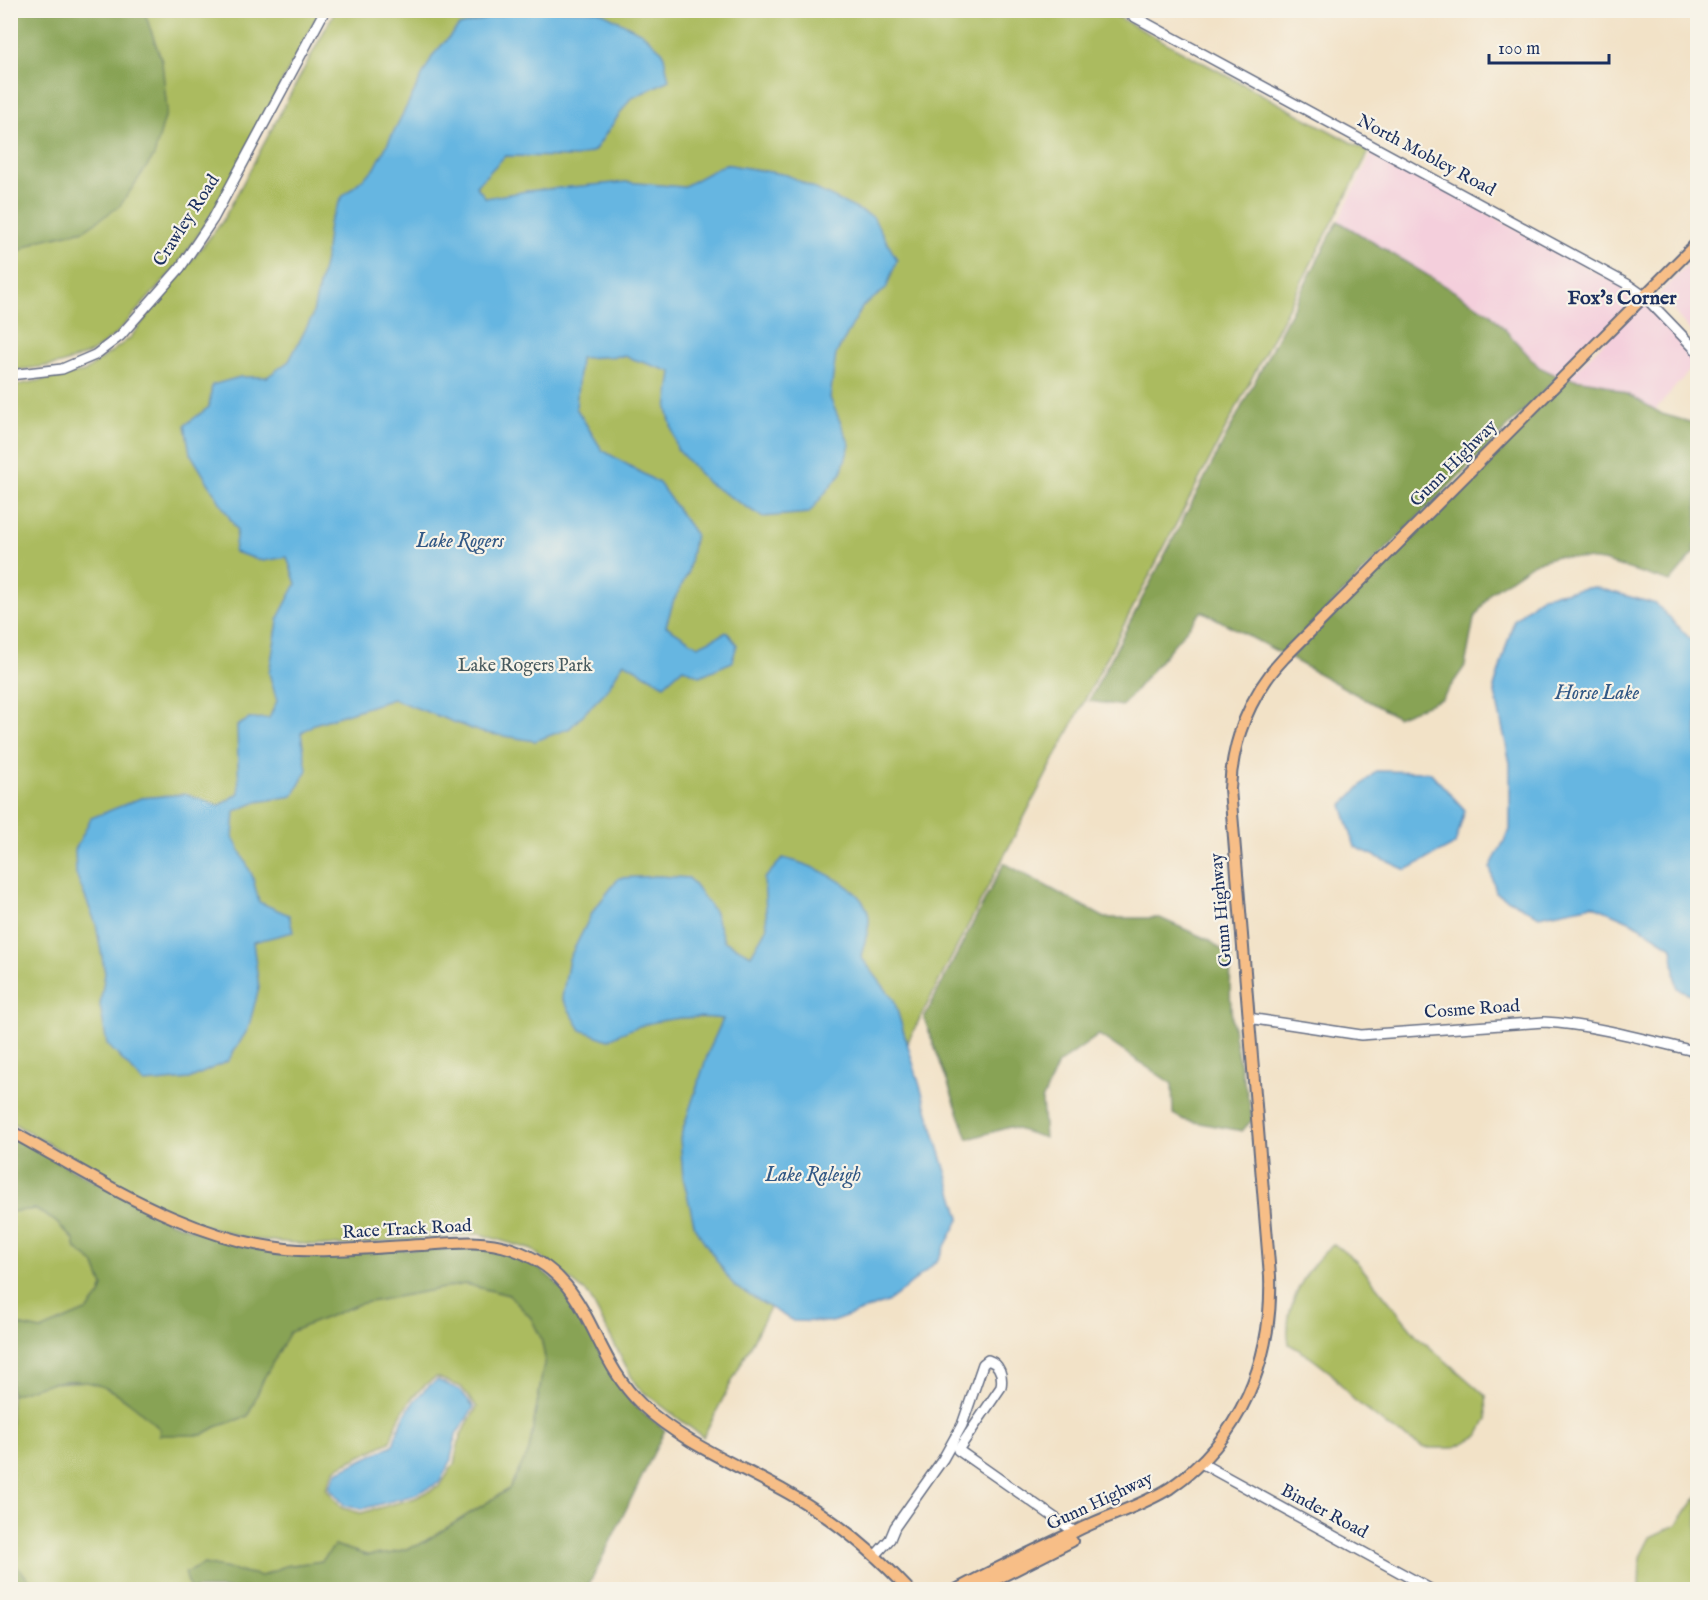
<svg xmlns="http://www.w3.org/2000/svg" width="1708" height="1600" font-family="'IM FELL English',serif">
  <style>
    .built { fill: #f4cfdc }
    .green { fill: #abbb5e; stroke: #63755e; stroke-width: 1.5; fill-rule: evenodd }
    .forest { fill: #88a355; stroke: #52695a; stroke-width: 1.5 }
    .water { fill: #66b6e1; stroke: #4072a0; stroke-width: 1.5 }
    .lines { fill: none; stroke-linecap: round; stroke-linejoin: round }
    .minor-casing { stroke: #666e83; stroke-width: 12 }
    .major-casing { stroke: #666e83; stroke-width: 14 }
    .minor { stroke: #fff; stroke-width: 9 }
    .major { stroke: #f7be87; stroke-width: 10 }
    .labels { text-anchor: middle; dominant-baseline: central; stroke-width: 4.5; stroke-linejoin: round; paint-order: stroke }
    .street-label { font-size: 18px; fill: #1b2f5e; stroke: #f7f3e8 }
    .park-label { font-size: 18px; fill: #46595e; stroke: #f7f3e8 }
    .neighbourhood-label { font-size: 20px; font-weight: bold; fill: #1b2f5e; stroke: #f7f3e8 }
    .water-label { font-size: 20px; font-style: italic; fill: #325885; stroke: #f7f3e8 }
  </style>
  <rect width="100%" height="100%" fill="#f7f3e8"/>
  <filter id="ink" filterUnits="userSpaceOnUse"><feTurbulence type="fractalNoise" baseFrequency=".0167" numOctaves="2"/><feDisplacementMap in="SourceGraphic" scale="12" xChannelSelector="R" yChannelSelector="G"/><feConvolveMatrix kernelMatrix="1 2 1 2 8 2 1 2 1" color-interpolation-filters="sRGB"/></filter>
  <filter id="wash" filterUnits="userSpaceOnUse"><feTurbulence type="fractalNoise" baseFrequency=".008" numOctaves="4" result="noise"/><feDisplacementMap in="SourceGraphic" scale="24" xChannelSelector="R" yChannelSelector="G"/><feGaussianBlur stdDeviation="1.35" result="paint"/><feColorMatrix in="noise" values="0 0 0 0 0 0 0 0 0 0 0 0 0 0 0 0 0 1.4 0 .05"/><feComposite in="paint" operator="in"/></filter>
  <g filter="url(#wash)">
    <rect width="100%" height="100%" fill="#f2e2c7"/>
    <g class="built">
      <polygon points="1373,151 1625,288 1637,297 1558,376 1539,367 1490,313 1338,221"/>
      <polygon points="1697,254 1697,339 1659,294"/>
      <polygon points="1644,302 1697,359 1697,362 1655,410 1635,398 1568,378"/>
    </g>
    <g class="green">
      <polygon points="144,11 320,11 210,217 177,266 117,333 93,352 61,364 11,371 10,256 37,241 84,230 162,62"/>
      <polygon points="335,11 1107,11 1369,152 703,1437 637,1387 588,1294 532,1250 479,1234 326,1246 249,1239 176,1217 11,1122 11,386 84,372 130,338 222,222"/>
      <polygon points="35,1209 55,1221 74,1240 76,1249 94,1263 103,1286 100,1295 88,1310 41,1330 11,1324 10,1212"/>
      <path d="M1334 1244 1357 1262 1417 1336 1486 1396 1487 1419 1478 1436 1453 1448H1424L1387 1426 1353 1399 1331 1373 1306 1354 1289 1344C1282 1308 1306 1266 1334 1244Z"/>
      <path d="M465 1284 509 1295 531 1318 541 1338 545 1358 529 1451 509 1489 419 1545 389 1554 366 1555 335 1545 322 1561 285 1566 262 1576 204 1564 188 1578 190 1590 38 1589 13 1565 11 1560V1395L50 1383 94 1381 126 1398 160 1429 202 1435 216 1427 248 1416 264 1378 290 1332 359 1304ZM436 1377 461 1387 477 1407 460 1436 454 1464 440 1486 415 1498 361 1513 342 1508 326 1488 336 1468 390 1442C398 1415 411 1393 436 1377Z"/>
      <polygon points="1697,1497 1697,1589 1639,1589 1640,1557 1650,1537 1676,1525"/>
    </g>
    <g class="forest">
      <polygon points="11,10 144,11 162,62 167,110 154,156 120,206 84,230 37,241 11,256"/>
      <polygon points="1338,221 1490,313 1539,367 1558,376 1282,654 1202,611 1122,706 1089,701"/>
      <polygon points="1568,378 1601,383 1635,398 1662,414 1697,424 1697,540 1693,548 1696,551 1670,582 1603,561 1557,556 1534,563 1490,593 1474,619 1465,666 1442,699 1397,717 1290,658"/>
      <path d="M1004 863 1105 918H1160L1209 940 1232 958C1227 996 1233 1037 1242 1074 1246 1090 1251 1103 1252 1120L1242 1131 1184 1120 1173 1114 1172 1084 1099 1035 1058 1064 1042 1101 1045 1138 1010 1127 968 1139 924 1018Z"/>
      <path d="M11 1136 170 1222 242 1246 277 1252 485 1248C575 1266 576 1320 619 1386 630 1404 649 1417 665 1430L587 1589H190L185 1573 204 1564 262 1576 285 1566 322 1561 335 1545 366 1555 389 1554 419 1545 509 1489 529 1451 545 1358 541 1338 531 1318 509 1295 465 1284 359 1304 290 1332 264 1378 248 1416 216 1427 202 1435H159L160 1429C126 1398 100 1373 51 1383 37 1386 24 1392 11 1395V1324L41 1330 88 1310 100 1295 103 1286 94 1263 76 1249 74 1240 55 1221 35 1209 11 1212Z"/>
      <polygon points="11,1560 38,1589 11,1589"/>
    </g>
    <g class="water">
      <polygon points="543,10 599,11 642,33 663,52 669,80 630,99 594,151 577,157 505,156 476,186 486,198 527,191 626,182 683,187 725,164 787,175 873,217 897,260 886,289 863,306 836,354 830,398 850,445 841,473 809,513 762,517 708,483 677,449 667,409 672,372 624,356 580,358 576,408 602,450 659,483 695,534 688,573 673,602 666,626 698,646 727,632 737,645 732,662 700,676 683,668 664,685 624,662 606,691 570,728 535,741 480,732 393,699 314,724 301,733 307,770 293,796 257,802 235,811 233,837 252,875 259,902 289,915 293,932 253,942 259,988 248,1029 228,1061 189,1079 144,1083 107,1044 100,1005 105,973 96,924 76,874 75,850 91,818 141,798 186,794 219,806 239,793 237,726 249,719 269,718 277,701 269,673 279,616 296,584 287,557 263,561 234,552 237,530 190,453 185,425 209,407 212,385 240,377 267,377 289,361 312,317 325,260 329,223 342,197 375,168 433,55 459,26 509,13"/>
      <polygon points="1594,587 1656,604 1697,646 1697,997 1677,988 1672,947 1634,923 1592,905 1539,916 1496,893 1490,867 1510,830 1510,763 1494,688 1514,620 1542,596"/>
      <polygon points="1376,771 1430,772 1465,810 1455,844 1406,870 1355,847 1342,805"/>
      <path d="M783 858C809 864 869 887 869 920 869 932 863 945 861 957L894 1000 960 1218 937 1261 905 1289 887 1302 832 1322 793 1321 734 1286 695 1228 683 1177 680 1138 709 1050 723 1019C685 1014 642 1020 608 1040L581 1030 562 998 569 959 593 911 619 878 659 876 689 878 714 911 724 941 751 955 767 927 764 879Z"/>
      <path d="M437 1380 460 1390 474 1407 456 1435 450 1463 439 1483 414 1495 362 1509 345 1506 329 1487 337 1472 393 1445C401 1418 413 1396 437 1380Z"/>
    </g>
  </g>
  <g filter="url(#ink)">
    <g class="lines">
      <defs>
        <g id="minor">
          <polyline points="1122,10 1627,284 1644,296 1698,352"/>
          <polyline points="10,375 62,369 95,355 120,336 180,268 213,219 325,10"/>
          <path d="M1248 1018 1361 1035 1544 1022C1597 1025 1646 1040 1698 1052"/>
          <polyline points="1201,1463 1432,1590"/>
          <path d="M875 1556 890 1539 895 1527 943 1459 962 1425 983 1364 988 1360C1000 1364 1003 1375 1001 1387L958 1450 1075 1532"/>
        </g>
        <g id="major">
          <path d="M10 1131C102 1181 193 1244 299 1250 340 1252 381 1247 422 1245 452 1243 483 1239 512 1249 594 1277 587 1353 642 1405 682 1443 740 1466 788 1493 833 1518 874 1552 909 1590"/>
          <path d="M956 1590C1000 1566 1046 1545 1091 1524 1118 1512 1145 1504 1170 1488 1241 1439 1273 1360 1270 1276L1230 789C1232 741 1250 694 1284 658L1698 242"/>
          <polyline points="975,1590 1072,1541"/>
        </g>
      </defs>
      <use href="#minor" class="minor-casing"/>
      <use href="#major" class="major-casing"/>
      <use href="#minor" class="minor"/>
      <use href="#major" class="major"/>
    </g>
  </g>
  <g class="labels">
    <g class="street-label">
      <text transform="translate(1426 156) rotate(28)">North Mobley Road</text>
      <text transform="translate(187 221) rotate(-57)">Crawley Road</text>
      <text transform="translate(1454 464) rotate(-45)">Gunn Highway</text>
      <text transform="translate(1222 910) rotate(-95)">Gunn Highway</text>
      <text transform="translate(1472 1010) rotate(-4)">Cosme Road</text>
      <text transform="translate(407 1230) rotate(-3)">Race Track Road</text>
      <text transform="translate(1100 1502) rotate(-25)">Gunn Highway</text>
      <text transform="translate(1324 1512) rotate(28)">Binder Road</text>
    </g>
    <g class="park-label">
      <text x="525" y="666">Lake Rogers Park</text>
    </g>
    <g class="neighbourhood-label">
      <text x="1622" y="298">Fox's Corner</text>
    </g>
    <g class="water-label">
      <text x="460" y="541">Lake Rogers</text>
      <text x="1597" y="693">Horse Lake</text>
      <text x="813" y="1175">Lake Raleigh</text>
    </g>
  </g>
  <rect width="1708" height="1600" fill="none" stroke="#f7f3e8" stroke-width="36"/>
  <path d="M1489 54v9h120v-9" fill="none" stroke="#1b2f5e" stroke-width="3"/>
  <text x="1498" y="54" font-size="18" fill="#1b2f5e" stroke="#f7f3e8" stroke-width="4.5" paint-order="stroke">100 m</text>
</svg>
